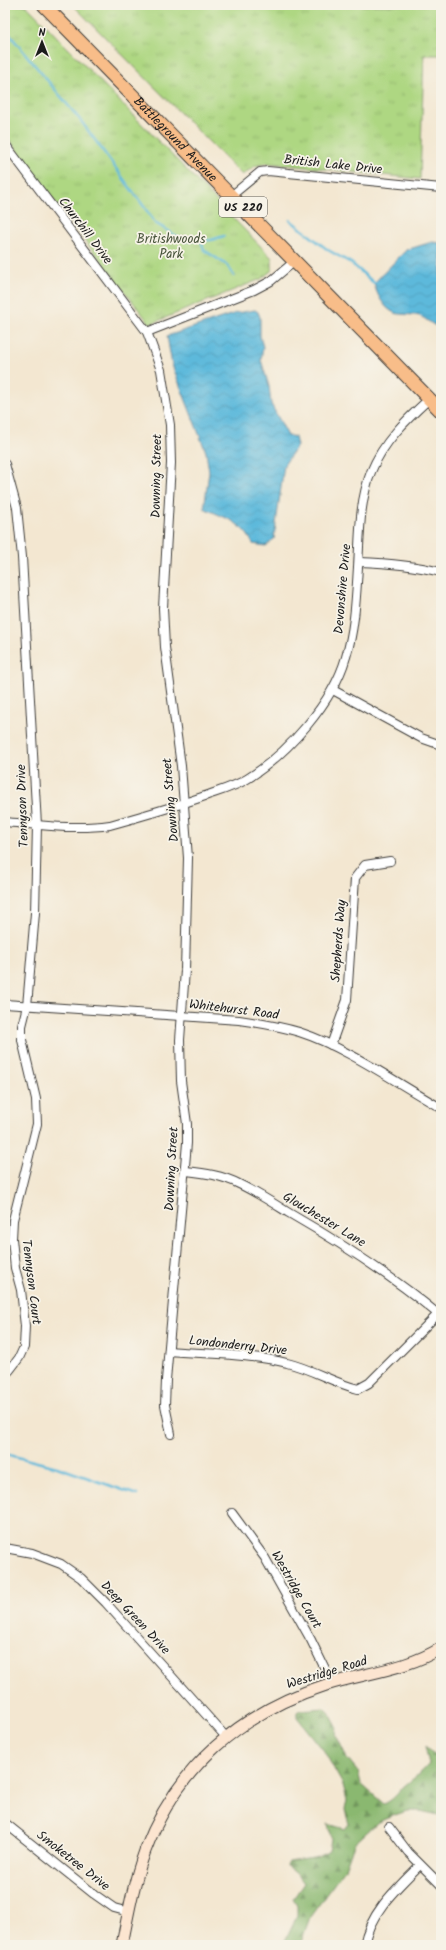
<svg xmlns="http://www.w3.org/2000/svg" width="446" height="1950" font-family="Kalam,sans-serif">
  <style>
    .forest { fill: url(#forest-firs); stroke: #536a46 }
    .park { fill: url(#park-tufts); stroke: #657a4f }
    .water { fill: url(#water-waves); stroke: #3c6a7c }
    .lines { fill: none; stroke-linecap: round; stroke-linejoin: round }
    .stream { stroke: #5db9db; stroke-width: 2.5 }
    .minor-casing { stroke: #3c3a37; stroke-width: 10 }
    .secondary-casing { stroke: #3c3a37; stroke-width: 13 }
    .primary-casing { stroke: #3c3a37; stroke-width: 15 }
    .minor { stroke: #fff; stroke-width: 8 }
    .secondary { stroke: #fce5d0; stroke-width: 11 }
    .primary { stroke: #f8bd89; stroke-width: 13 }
    .labels { text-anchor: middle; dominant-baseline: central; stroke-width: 3.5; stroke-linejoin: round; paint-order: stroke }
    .shield { fill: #f7f3e8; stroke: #5e5c59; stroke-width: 1 }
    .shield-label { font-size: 12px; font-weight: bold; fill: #1c1c1c }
    .street-label { font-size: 13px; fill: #1c1c1c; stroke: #f7f3e8 }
    .park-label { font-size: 13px; fill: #48543b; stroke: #f7f3e8 }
  </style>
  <defs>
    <pattern id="forest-firs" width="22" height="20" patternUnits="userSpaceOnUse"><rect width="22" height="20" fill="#8ab870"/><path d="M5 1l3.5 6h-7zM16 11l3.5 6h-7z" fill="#70955b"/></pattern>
    <pattern id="park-tufts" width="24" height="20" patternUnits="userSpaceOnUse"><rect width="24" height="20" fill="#aed782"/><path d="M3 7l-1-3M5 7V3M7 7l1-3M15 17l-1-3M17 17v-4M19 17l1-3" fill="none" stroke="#95b870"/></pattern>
    <pattern id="water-waves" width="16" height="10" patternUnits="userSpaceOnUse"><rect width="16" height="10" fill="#5db9db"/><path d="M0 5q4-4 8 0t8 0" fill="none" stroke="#509ebb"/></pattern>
  </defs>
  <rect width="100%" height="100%" fill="#f7f3e8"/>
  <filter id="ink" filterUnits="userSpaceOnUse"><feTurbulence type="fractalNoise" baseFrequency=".025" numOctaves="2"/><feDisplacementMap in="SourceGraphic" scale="8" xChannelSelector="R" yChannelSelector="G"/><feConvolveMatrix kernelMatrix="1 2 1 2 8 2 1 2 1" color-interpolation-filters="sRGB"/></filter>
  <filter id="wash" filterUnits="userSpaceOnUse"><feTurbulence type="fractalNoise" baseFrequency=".012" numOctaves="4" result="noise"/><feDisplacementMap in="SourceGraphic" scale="16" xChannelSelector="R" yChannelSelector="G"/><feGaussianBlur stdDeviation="0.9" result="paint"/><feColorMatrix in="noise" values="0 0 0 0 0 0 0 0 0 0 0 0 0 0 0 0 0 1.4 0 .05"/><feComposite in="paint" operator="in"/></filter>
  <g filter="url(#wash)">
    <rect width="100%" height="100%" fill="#f3e7d1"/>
    <path class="forest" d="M324 1708 329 1712 337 1727 336 1735 347 1758 358 1771 361 1784 384 1804C393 1800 397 1794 403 1787 412 1779 422 1773 429 1764L425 1746 441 1760V1817L439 1815 420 1811H407L395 1815 378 1822 354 1844 345 1869 310 1917 300 1945H283L297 1915V1906L293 1899 304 1883 298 1875 287 1866 289 1862 319 1857 329 1851 331 1839 328 1824 345 1829 349 1824 345 1810 347 1800 343 1785 324 1751 297 1717V1712L300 1710Z"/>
    <g class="park">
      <polygon points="5,5 26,5 272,258 272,270 261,279 150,324 41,184 5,134"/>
      <polygon points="73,5 441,5 441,55 424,55 420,179 267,163 255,166 242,175"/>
    </g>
    <g class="water">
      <path d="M432 242 441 243V328C432 325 429 321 422 317 414 313 403 316 395 313 384 309 376 293 374 283L406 250Z"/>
      <path d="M255 310 258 312 260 317V336L263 347 261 360 269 386 271 404 288 436 295 437 297 446 284 465 274 539 266 546 253 544C241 520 226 519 204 508L209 472 206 452 172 365 167 336 236 313Z"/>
    </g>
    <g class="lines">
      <g class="stream">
        <polyline points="5,29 81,121 145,208 155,223 185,241 211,240 224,236"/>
        <polyline points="290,220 328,250 351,263 374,283"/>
        <polyline points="201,240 204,250 227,265 234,276"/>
        <polyline points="5,1454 57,1467 137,1495"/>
      </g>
    </g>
  </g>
  <g filter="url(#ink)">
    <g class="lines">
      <defs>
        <g id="minor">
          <polyline points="5,144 147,332 161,370 170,425 171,463 163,608 165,647 181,766 188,858 185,970 180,1040 181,1081 187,1124 187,1143 166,1380 165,1405 171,1434"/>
          <polyline points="231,196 260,172 268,171 441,188"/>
          <polyline points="147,332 254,290 271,281 295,261"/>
          <polyline points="5,464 17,508 22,557 37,825 35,913 27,1006 22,1026 22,1040 36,1099 37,1124 13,1220 12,1239 15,1268 21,1290 25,1326 24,1347 19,1358 9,1371"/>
          <path d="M359 562C387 563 413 565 441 572"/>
          <polyline points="333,690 421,738 441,745"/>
          <path d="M5 822C40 825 75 830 110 825 142 816 174 807 205 796 219 791 234 787 247 779 287 754 333 703 346 657 355 628 356 597 358 567 360 534 359 503 371 472 383 442 406 420 429 399"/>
          <path d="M5 1004 239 1020C259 1023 279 1026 299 1032 346 1047 397 1083 441 1108"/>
          <polyline points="331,1045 347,1000 355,878 365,865 390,861"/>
          <path d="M169 1351C205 1354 253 1354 287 1363 312 1369 334 1383 358 1389L369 1383 438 1314C392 1276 341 1243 289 1213 273 1203 256 1192 239 1184 222 1175 204 1173 186 1171"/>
          <polyline points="232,1513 265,1558 311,1640 332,1683"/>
          <polyline points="5,1548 32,1553 61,1564 81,1578 106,1603 226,1737"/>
          <polyline points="5,1823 94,1894 114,1908 129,1912"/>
          <polyline points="389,1827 408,1852 441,1885"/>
          <path d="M364 1945C370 1912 397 1888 420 1865"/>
        </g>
        <path id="secondary" d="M122 1945C128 1914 134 1881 145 1851 177 1767 241 1712 326 1685 364 1673 406 1670 441 1648"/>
        <g id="primary">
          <path id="s1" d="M44 5 441 411"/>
        </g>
      </defs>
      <use href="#minor" class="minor-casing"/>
      <use href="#secondary" class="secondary-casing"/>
      <use href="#primary" class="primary-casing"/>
      <use href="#minor" class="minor"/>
      <use href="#secondary" class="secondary"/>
      <use href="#primary" class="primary"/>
    </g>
  </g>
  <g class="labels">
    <rect class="shield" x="219" y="197" width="48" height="20" rx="3"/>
    <g class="shield-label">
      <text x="243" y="207">US 220</text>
    </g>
    <g class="street-label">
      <text stroke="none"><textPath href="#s1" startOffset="188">Battleground Avenue</textPath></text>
      <text transform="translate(333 165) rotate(6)">British Lake Drive</text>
      <text transform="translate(85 231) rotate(53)">Churchill Drive</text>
      <text transform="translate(157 476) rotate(-89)">Downing Street</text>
      <text transform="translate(343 589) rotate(-85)">Devonshire Drive</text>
      <text transform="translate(171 800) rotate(-95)">Downing Street</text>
      <text transform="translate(23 806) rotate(-92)">Tennyson Drive</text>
      <text transform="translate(339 941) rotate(-86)">Shepherds Way</text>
      <text transform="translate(234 1010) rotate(7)">Whitehurst Road</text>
      <text transform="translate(172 1169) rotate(-87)">Downing Street</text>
      <text transform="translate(324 1220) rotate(31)">Glouchester Lane</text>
      <text transform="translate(31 1282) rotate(83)">Tennyson Court</text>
      <text transform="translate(238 1346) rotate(6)">Londonderry Drive</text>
      <text transform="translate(296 1590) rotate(60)">Westridge Court</text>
      <text transform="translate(135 1618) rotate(47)">Deep Green Drive</text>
      <text transform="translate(327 1673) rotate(-17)">Westridge Road</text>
      <text transform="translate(73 1861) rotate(38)">Smoketree Drive</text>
    </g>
    <g class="park-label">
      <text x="171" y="239">Britishwoods<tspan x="171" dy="15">Park</tspan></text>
    </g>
  </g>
  <rect width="446" height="1950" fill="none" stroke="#f7f3e8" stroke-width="20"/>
  <g transform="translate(42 42)" stroke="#f7f3e8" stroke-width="3" paint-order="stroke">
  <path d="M0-3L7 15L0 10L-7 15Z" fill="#1c1c1c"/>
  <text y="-6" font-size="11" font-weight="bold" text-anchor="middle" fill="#1c1c1c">N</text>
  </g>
</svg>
